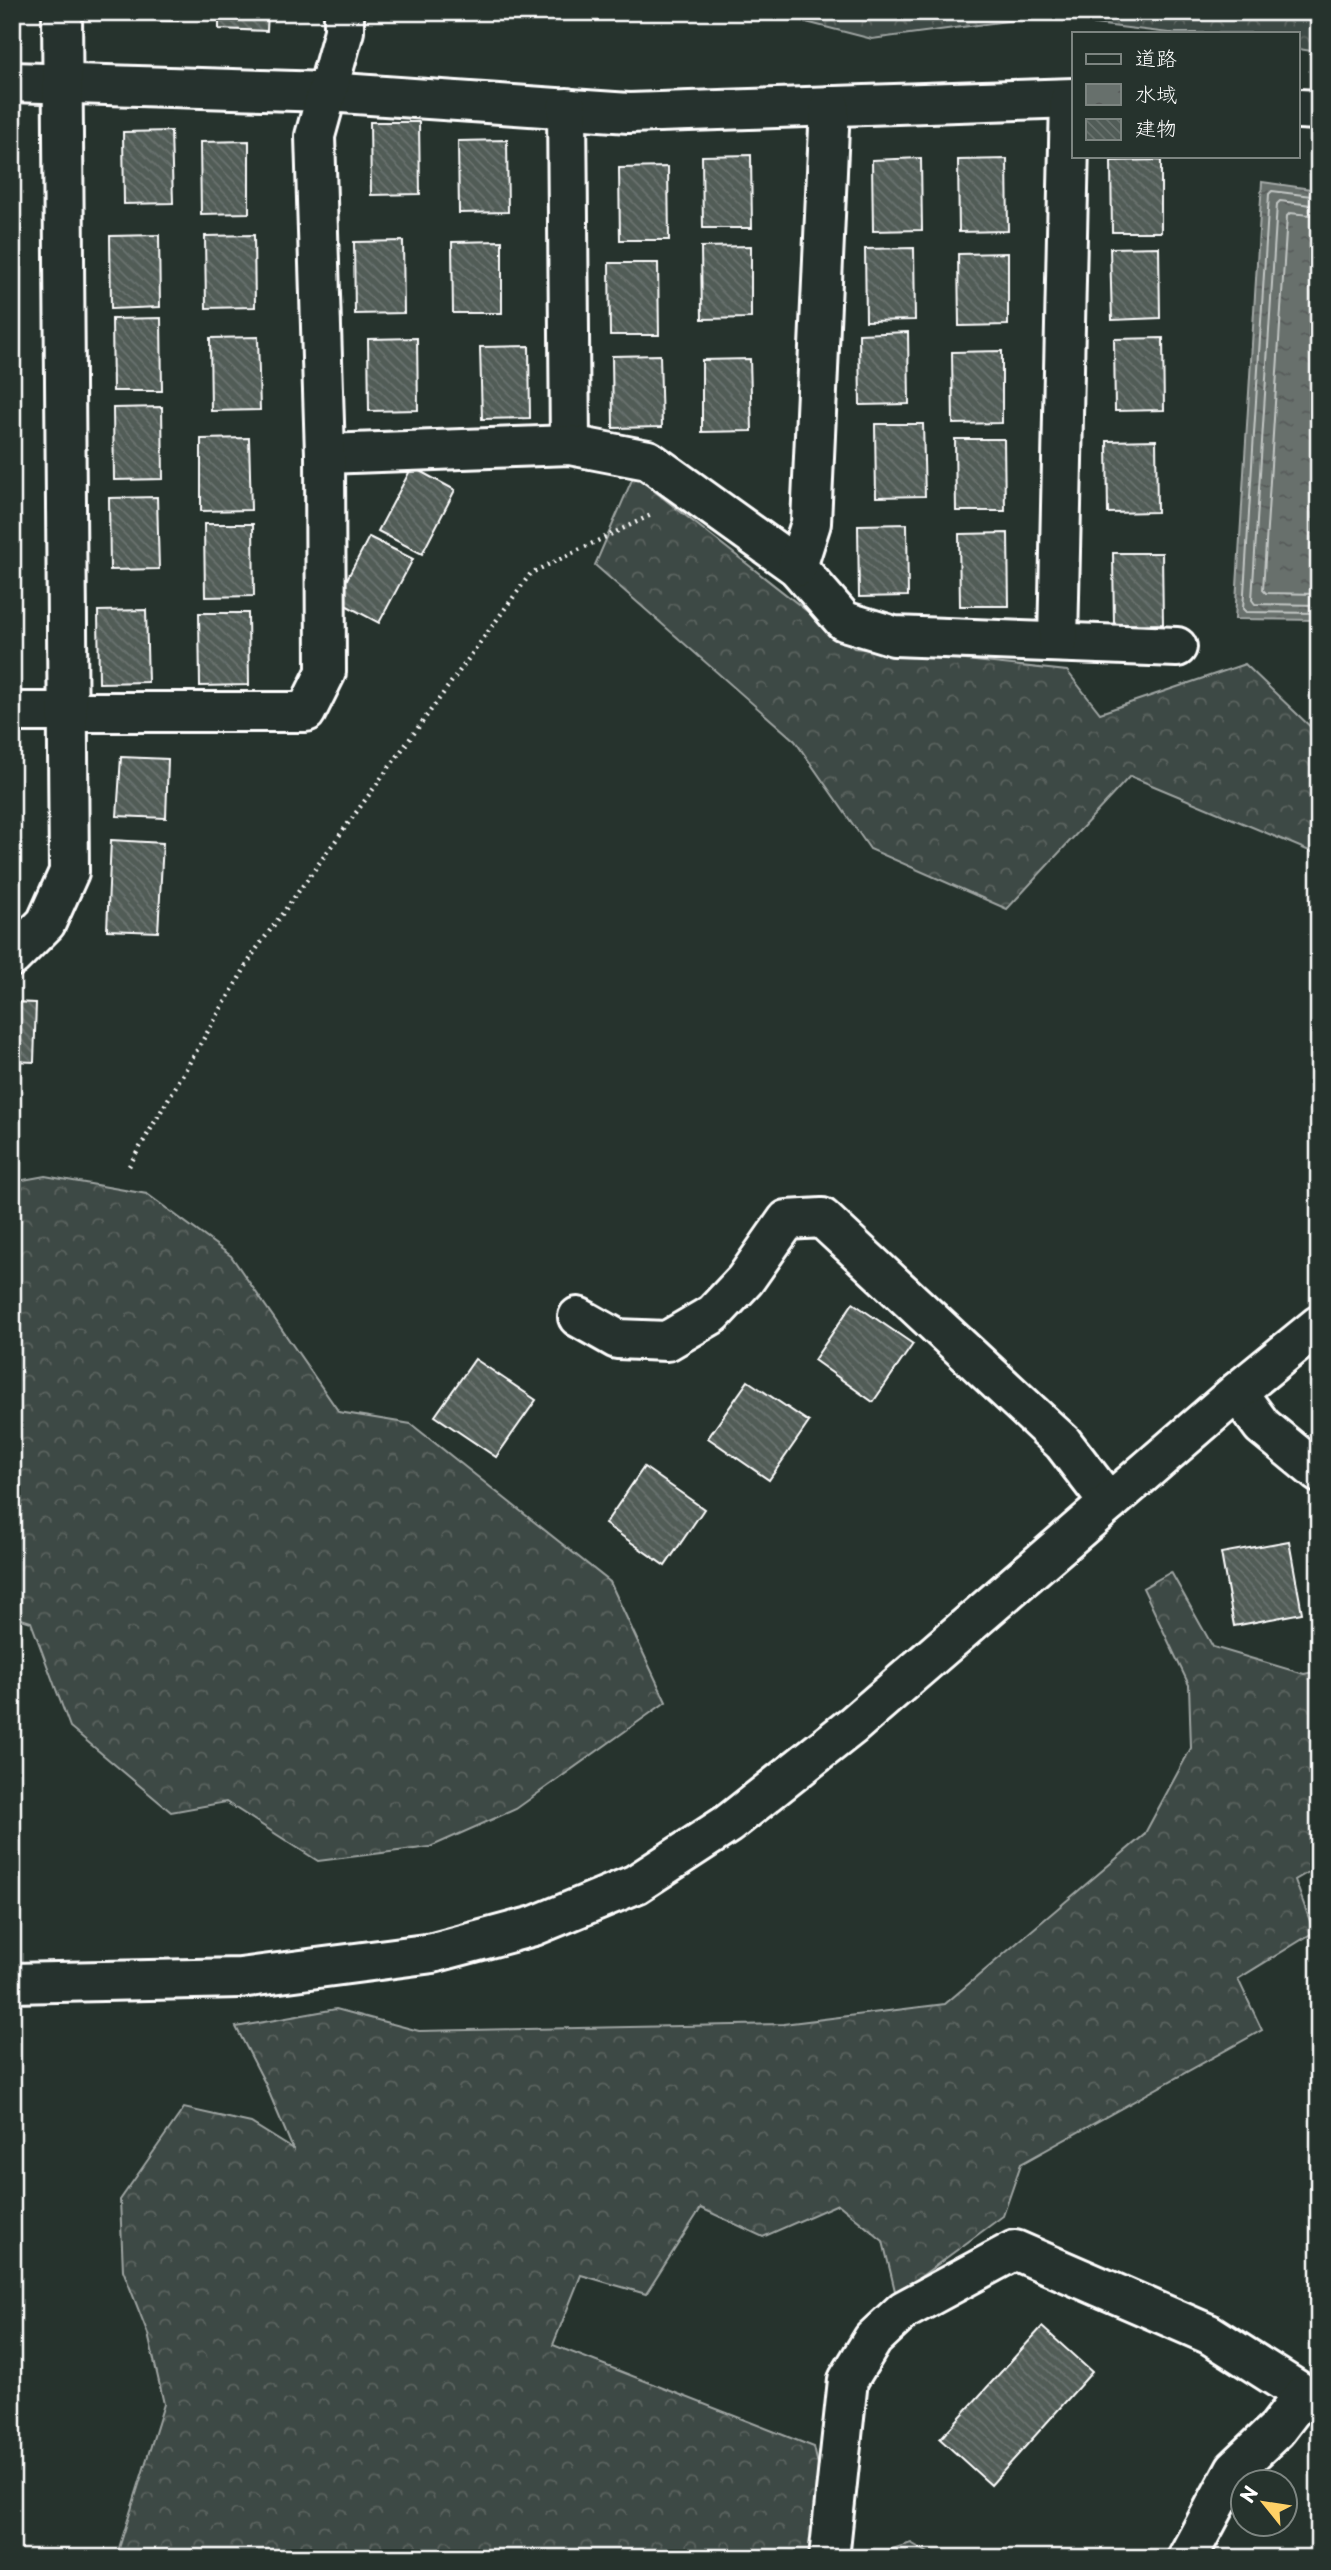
<svg xmlns="http://www.w3.org/2000/svg" width="1331" height="2570" font-family="'Playpen Sans','Klee One',sans-serif">
  <style>
    .forest { fill: url(#forest-crowns); stroke: #9ea4a2; stroke-width: 2 }
    .water { fill: url(#water-ripples); stroke: #a4a9a7; stroke-width: 2 }
    .lines { fill: none; stroke-linecap: round; stroke-linejoin: round }
    .shore { stroke: #c2c6c4; stroke-width: 2 }
    .building { fill: url(#building-back-hatch); stroke: #fff; stroke-width: 2 }
    .minor-casing { stroke: #fff; stroke-width: 44 }
    .path { stroke: #fff; stroke-width: 4.5; stroke-dasharray: 2 5; stroke-linecap: butt }
    .minor { stroke: #26332d; stroke-width: 38 }
  </style>
  <defs>
    <pattern id="forest-crowns" width="20" height="18" patternUnits="userSpaceOnUse" patternTransform="scale(1.75)"><rect width="20" height="18" fill="#3e4944"/><path d="M2 6a3 3 0 1 1 6 0M12 15a3 3 0 1 1 6 0" fill="none" stroke="#5b6460"/></pattern>
    <pattern id="water-ripples" width="26" height="14" patternUnits="userSpaceOnUse" patternTransform="scale(1.75)"><rect width="26" height="14" fill="#67706c"/><path d="M2 4q2-2 4 0t4 0M15 11q2-2 4 0t4 0" fill="none" stroke="#575a59"/></pattern>
    <pattern id="building-back-hatch" width="6" height="6" patternUnits="userSpaceOnUse" patternTransform="scale(1.75)"><rect width="6" height="6" fill="#515c57"/><path d="M-1 5l2 2M0 0l6 6M5-1l2 2" fill="none" stroke="#6b7470"/></pattern>
  </defs>
  <rect width="100%" height="100%" fill="#26332d"/>
  <filter id="ink" filterUnits="userSpaceOnUse"><feTurbulence type="fractalNoise" baseFrequency=".0143" numOctaves="2"/><feDisplacementMap in="SourceGraphic" scale="14" xChannelSelector="R" yChannelSelector="G"/><feConvolveMatrix kernelMatrix="1 2 1 2 8 2 1 2 1" color-interpolation-filters="sRGB"/></filter>
  <g filter="url(#ink)">
    <g class="forest">
      <polygon points="767,12 1319,12 1319,52 1298,49 1298,33 1169,33 1037,17 872,39"/>
      <polygon points="634,475 854,648 1067,671 1100,713 1245,664 1319,735 1319,855 1130,776 1007,909 870,849 795,741 595,565"/>
      <polygon points="45,1176 147,1194 231,1256 339,1412 411,1424 610,1582 666,1702 516,1809 430,1847 318,1861 226,1802 171,1812 70,1727 31,1622 12,1616 12,1182"/>
      <polygon points="1171,1572 1213,1647 1304,1674 1319,1671 1319,1866 1295,1880 1314,1932 1238,1979 1262,2030 1021,2164 1003,2216 896,2295 883,2241 838,2204 763,2237 701,2208 646,2294 581,2275 553,2345 814,2447 825,2496 816,2558 116,2558 164,2404 148,2334 123,2270 120,2200 184,2108 251,2123 293,2149 265,2083 236,2027 336,2009 419,2031 783,2024 945,2004 1144,1835 1191,1748 1189,1685 1143,1588"/>
      <polygon points="911,2543 937,2558 864,2558"/>
    </g>
    <polygon class="water" points="1262,182 1319,190 1319,620 1235,619"/>
    <g class="lines">
      <g class="shore">
        <polyline points="1319,197 1272,191 1269,194 1243,609 1246,612 1319,613"/>
        <polyline points="1319,206 1280,201 1277,204 1252,600 1255,604 1319,605"/>
        <polyline points="1319,216 1290,213 1287,216 1263,590 1266,593 1319,594"/>
      </g>
    </g>
    <g class="building">
      <polygon points="130,12 178,12 178,21 130,19"/>
      <polygon points="219,12 268,12 267,31 219,29"/>
      <polygon points="370,122 419,122 420,194 371,195"/>
      <polygon points="171,131 173,203 124,204 123,132"/>
      <polygon points="507,140 508,212 459,213 458,141"/>
      <polygon points="249,141 249,213 201,214 200,142"/>
      <polygon points="751,155 752,228 703,228 702,156"/>
      <polygon points="921,158 922,230 873,231 872,160"/>
      <polygon points="1007,159 1008,231 959,232 958,160"/>
      <polygon points="1161,160 1161,232 1112,232 1111,161"/>
      <polygon points="668,167 669,240 620,240 619,168"/>
      <polygon points="159,235 160,307 111,309 110,236"/>
      <polygon points="254,235 255,307 206,308 205,236"/>
      <polygon points="403,241 404,313 355,314 354,242"/>
      <polygon points="502,241 502,313 453,313 452,242"/>
      <polygon points="751,246 751,318 702,319 701,247"/>
      <polygon points="1159,247 1160,318 1112,320 1110,248"/>
      <polygon points="914,248 915,320 866,321 865,249"/>
      <polygon points="1008,253 1008,325 959,326 958,254"/>
      <polygon points="609,263 658,263 659,335 610,335"/>
      <polygon points="161,318 162,391 113,391 112,319"/>
      <polygon points="908,332 909,404 860,405 859,334"/>
      <polygon points="258,337 260,410 211,411 210,338"/>
      <polygon points="417,338 418,410 369,411 368,339"/>
      <polygon points="1163,338 1164,410 1115,411 1114,339"/>
      <polygon points="529,346 530,418 482,419 480,347"/>
      <polygon points="1002,351 1002,423 953,424 952,352"/>
      <polygon points="660,355 662,427 613,428 612,356"/>
      <polygon points="750,359 752,431 702,432 702,360"/>
      <polygon points="162,407 163,479 114,480 113,408"/>
      <polygon points="875,424 923,424 925,496 876,497"/>
      <polygon points="249,438 251,510 201,511 201,439"/>
      <polygon points="955,439 1004,439 1005,511 956,511"/>
      <polygon points="1156,440 1157,512 1108,513 1107,441"/>
      <polygon points="412,467 455,490 422,554 378,531"/>
      <polygon points="157,497 159,569 110,570 109,498"/>
      <polygon points="204,524 253,524 254,596 205,597"/>
      <polygon points="907,524 908,596 859,597 858,525"/>
      <polygon points="1008,533 1009,606 960,606 959,534"/>
      <polygon points="369,537 413,559 379,623 336,600"/>
      <polygon points="1113,553 1162,553 1163,624 1114,625"/>
      <polygon points="146,610 148,682 99,683 98,611"/>
      <polygon points="199,613 248,613 249,685 200,686"/>
      <polygon points="121,757 168,759 166,818 117,816"/>
      <polygon points="111,840 163,843 158,932 107,930"/>
      <polygon points="12,1002 36,1003 34,1062 12,1061"/>
      <polygon points="853,1303 913,1344 873,1402 814,1360"/>
      <polygon points="475,1359 536,1400 496,1457 435,1416"/>
      <polygon points="748,1381 809,1422 769,1480 708,1438"/>
      <polygon points="644,1467 704,1509 665,1566 605,1524"/>
      <polygon points="1289,1541 1302,1613 1234,1626 1221,1553"/>
      <polygon points="1042,2327 1092,2372 991,2485 940,2439"/>
    </g>
    <g class="lines">
      <defs>
        <g id="minor">
          <polyline points="12,82 327,92 629,113 1074,98"/>
          <polyline points="567,108 570,445"/>
          <polyline points="1298,109 1319,110"/>
          <polyline points="325,454 570,445 648,460 797,567 844,621 894,636 1177,647"/>
          <polyline points="797,567 811,523 830,106"/>
          <polyline points="1058,642 1070,99"/>
          <polyline points="12,712 306,712 326,672 325,454 315,136 344,31 344,12"/>
          <polyline points="12,957 46,923 69,872 62,12"/>
          <polyline points="578,1317 617,1339 667,1341 713,1314 745,1280 787,1220 822,1218 1063,1443 1109,1503"/>
          <polyline points="1237,1392 1262,1426 1319,1473"/>
          <polyline points="12,1983 240,1978 433,1953 534,1926 636,1884 728,1824 853,1725 1237,1392 1319,1325"/>
          <polyline points="829,2558 848,2380 873,2339 904,2310 1015,2250 1209,2334 1319,2404"/>
          <polyline points="1187,2558 1235,2469 1277,2429 1303,2395"/>
        </g>
      </defs>
      <use href="#minor" class="minor-casing"/>
      <polyline class="path" points="129,1166 255,951 531,573 651,515"/>
      <use href="#minor" class="minor"/>
    </g>
  </g>
  <rect width="1331" height="2570" fill="none" stroke="#26332d" stroke-width="42"/>
  <rect x="21" y="21" width="1289" height="2528" fill="none" stroke="#fff" stroke-width="2.5" filter="url(#ink)"/>
  <rect x="1072" y="32" width="228" height="126" fill="#26332d" stroke="#7d8581" stroke-width="2"/>
  <rect x="1086" y="54" width="35" height="10" fill="#26332d" stroke="#7d8581" stroke-width="2"/>
  <text x="1135" y="66" font-size="21" fill="#ffffff">道路</text>
  <rect x="1086" y="84" width="35" height="21" fill="url(#water-ripples)" stroke="#7d8581" stroke-width="2"/>
  <text x="1135" y="102" font-size="21" fill="#ffffff">水域</text>
  <rect x="1086" y="119" width="35" height="21" fill="url(#building-back-hatch)" stroke="#7d8581" stroke-width="2"/>
  <text x="1135" y="136" font-size="21" fill="#ffffff">建物</text>
  <g transform="translate(1264 2503) rotate(300)"><circle r="33" fill="#26332d" stroke="#7d8581" stroke-width="2"/>
  <path d="M0-5L12 26L0 18L-12 26Z" fill="#ffd166"/>
  <text y="-10" font-size="19" font-weight="bold" text-anchor="middle" fill="#ffffff">N</text>
  </g>
</svg>
